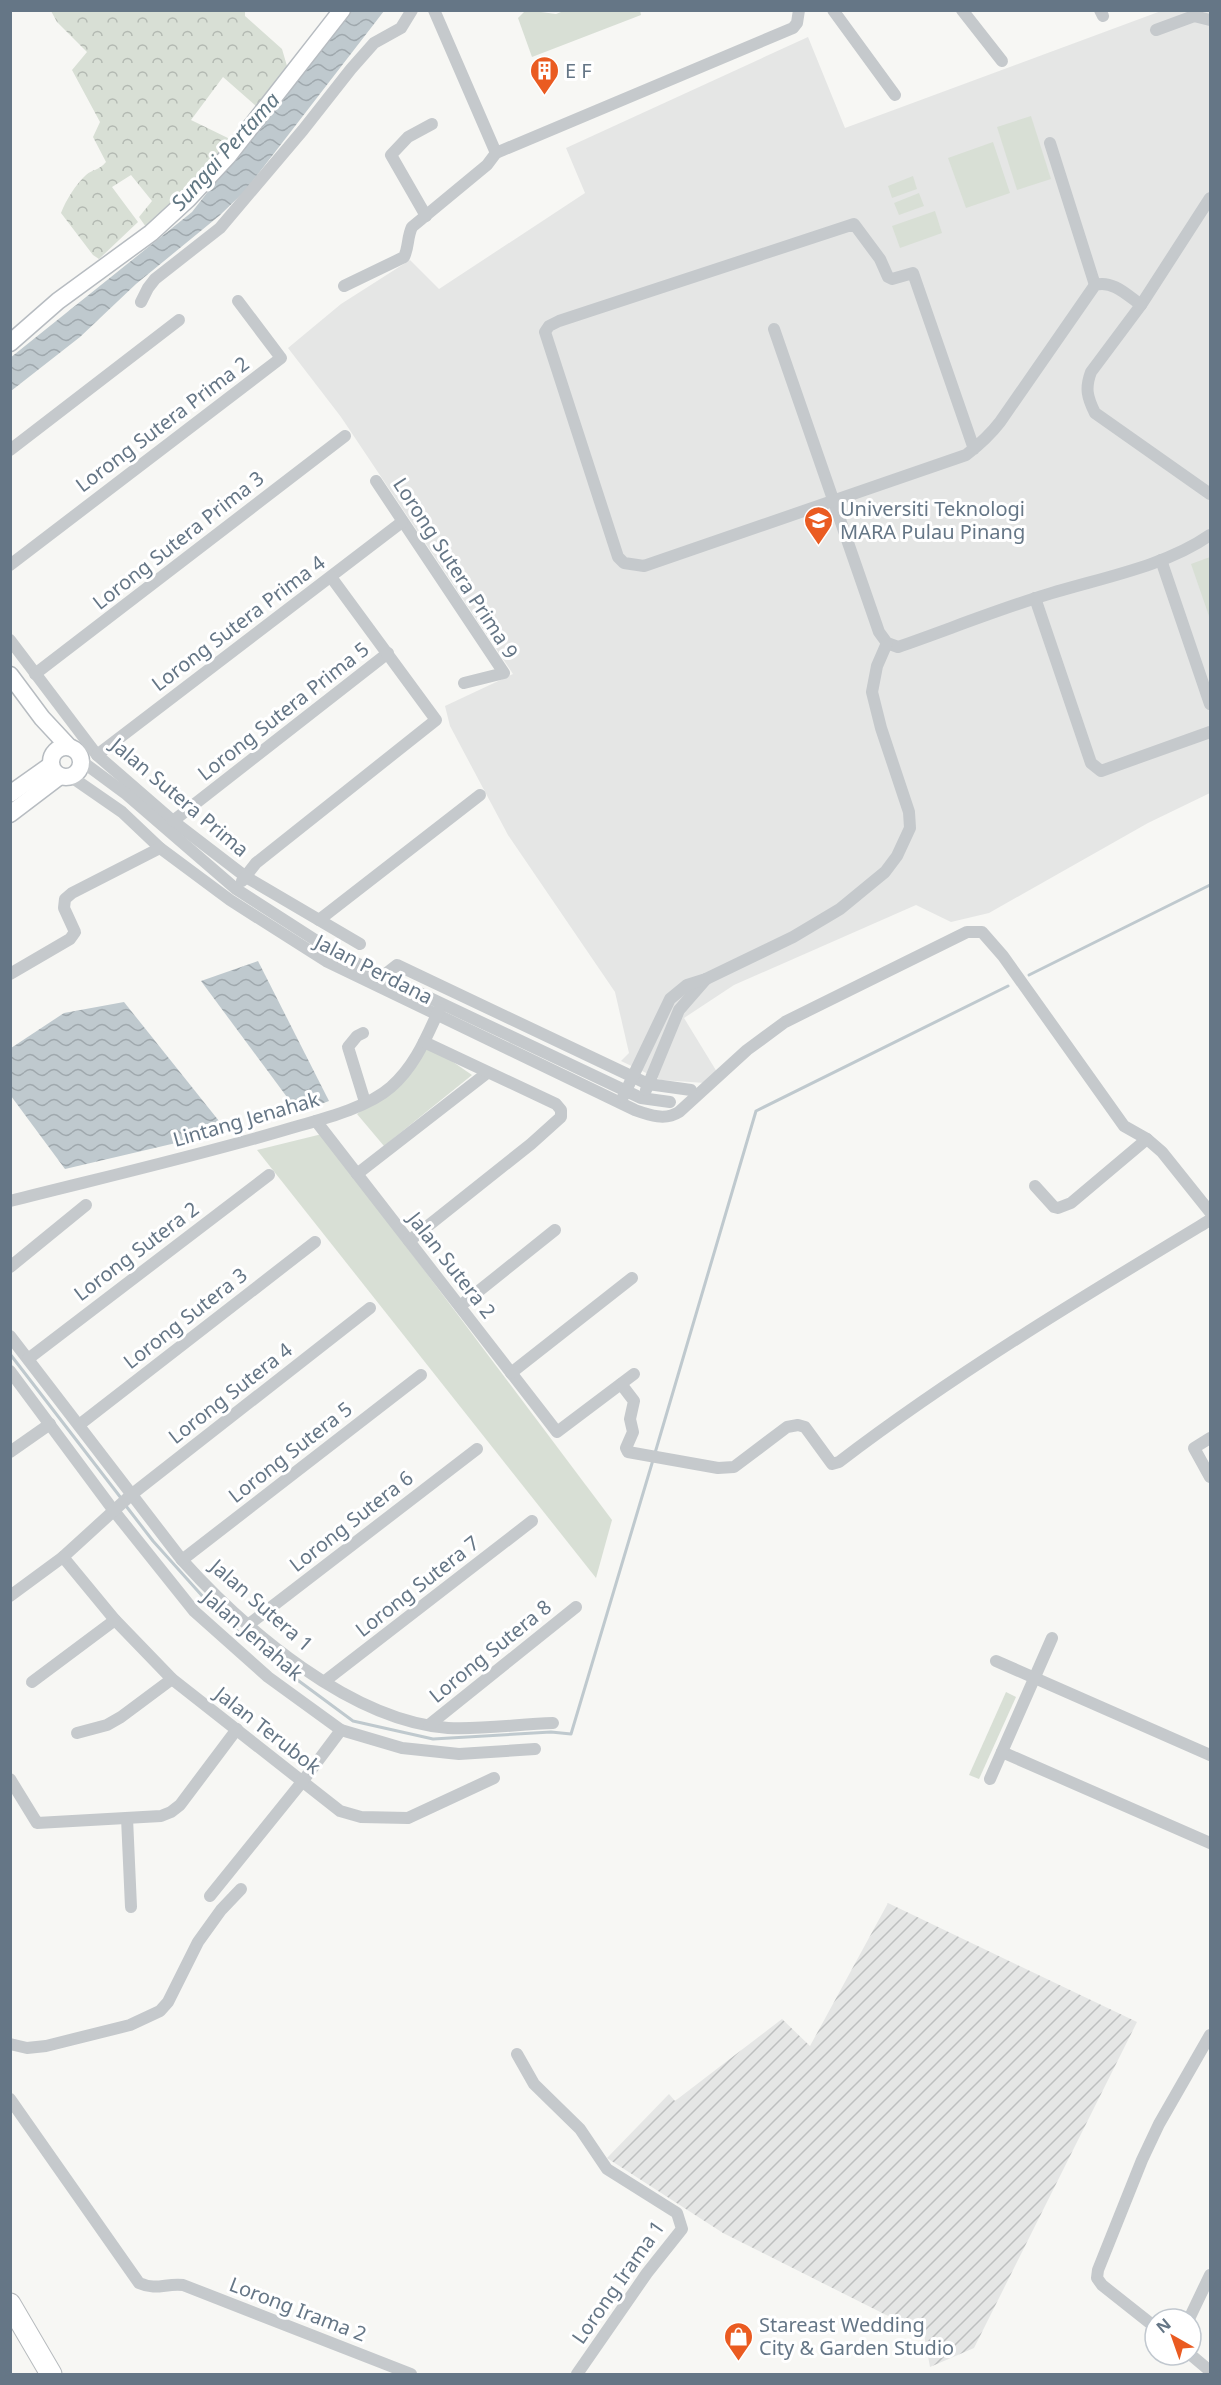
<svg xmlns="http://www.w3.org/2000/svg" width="1221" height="2385" font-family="'Noto Sans',sans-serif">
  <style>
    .built { fill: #e5e6e5 }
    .industrial { fill: url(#industrial-furrows) }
    .green { fill: #d8dfd5 }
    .forest { fill: url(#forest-crowns) }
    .water { fill: url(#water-waves) }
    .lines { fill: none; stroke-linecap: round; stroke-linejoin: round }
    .stream { stroke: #bfc9ce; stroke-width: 3 }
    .secondary-casing { stroke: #b7bcc1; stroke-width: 19 }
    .highway-casing { stroke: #b7bbbe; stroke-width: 23 }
    .street { stroke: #c5c9cc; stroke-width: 12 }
    .secondary { stroke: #fff; stroke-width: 16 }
    .highway { stroke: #fff; stroke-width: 21 }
    .labels { text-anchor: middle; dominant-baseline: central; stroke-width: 6; stroke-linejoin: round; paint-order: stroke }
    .poi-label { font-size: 20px; fill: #657686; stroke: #fff; text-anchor: start }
    .street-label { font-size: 20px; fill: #657686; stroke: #fff }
    .water-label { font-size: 21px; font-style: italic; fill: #617783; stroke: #fff }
  </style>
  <defs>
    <pattern id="industrial-furrows" width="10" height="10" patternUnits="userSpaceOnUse" patternTransform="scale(1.5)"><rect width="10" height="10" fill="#e5e6e5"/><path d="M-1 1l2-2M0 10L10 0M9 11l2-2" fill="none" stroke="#bdbfbf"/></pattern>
    <pattern id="forest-crowns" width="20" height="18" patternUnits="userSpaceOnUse" patternTransform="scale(1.5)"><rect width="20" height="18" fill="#d8dfd5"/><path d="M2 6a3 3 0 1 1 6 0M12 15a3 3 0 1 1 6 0" fill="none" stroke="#b3b9b2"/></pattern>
    <pattern id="water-waves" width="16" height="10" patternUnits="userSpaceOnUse" patternTransform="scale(1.5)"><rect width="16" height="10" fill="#bfc9ce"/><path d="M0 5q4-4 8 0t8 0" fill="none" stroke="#9fa8ad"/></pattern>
  </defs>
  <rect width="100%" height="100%" fill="#f7f7f4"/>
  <polygon class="built" points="1161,11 1210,11 1210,793 1148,823 989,913 951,922 916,905 734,985 684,1018 717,1072 705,1083 661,1080 621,1061 629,1053 615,992 508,835 450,726 445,706 513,674 341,417 288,348 341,304 410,260 439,289 585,193 566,148 808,37 845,128"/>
  <polygon class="industrial" points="888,1903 1137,2022 974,2348 930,2367 924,2334 723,2233 607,2158 669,2094 675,2101 782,2019 810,2046"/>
  <g class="green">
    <polygon points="526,10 556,14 566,10 640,10 641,15 532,57 518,18"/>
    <polygon points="1031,116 1051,179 1017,190 997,127"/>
    <polygon points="993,142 1010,193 966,208 948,158"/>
    <polygon points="913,176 917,189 892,198 888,186"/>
    <polygon points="919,193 924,206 899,215 894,203"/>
    <polygon points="935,211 942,233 900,248 892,226"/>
    <polygon points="1210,557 1210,619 1191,564"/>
    <polygon points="424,1042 472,1075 384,1146 357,1114 390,1089"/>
    <polygon points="322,1134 612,1520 596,1578 257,1150"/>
    <polygon points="1006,1692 1016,1697 979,1779 969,1775"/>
  </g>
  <path class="forest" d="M51 11H245V16L282 49 287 66 257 107 223 77 191 120 232 140 173 203 146 227 139 217 152 201 131 175 112 187 138 222 99 259 93 255 61 213C66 200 76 184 86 175 93 169 98 171 106 162L93 137 100 122 72 70 87 52 57 22Z"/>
  <g class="water">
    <polygon points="349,11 384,11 245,191 219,216 136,284 80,337 11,391 10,358 192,212"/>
    <polygon points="258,961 329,1101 298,1112 201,981"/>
    <polygon points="124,1002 227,1131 65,1169 11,1096 11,1048 64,1013"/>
  </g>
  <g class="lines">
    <g class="stream">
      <polyline points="1029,975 1210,885"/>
      <polyline points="10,1354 121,1498"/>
      <polyline points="655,1453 756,1111 1008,986"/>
      <polyline points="126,1506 153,1541 222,1618 284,1670 353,1721 433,1739 551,1732 571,1734 653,1460"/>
    </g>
    <defs>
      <g id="secondary">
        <polyline points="10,343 58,301 151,233 188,199 228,156 342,10"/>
        <polyline points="10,675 42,718 69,747"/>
        <circle cx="66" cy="762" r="15"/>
        <polyline points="10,794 51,765"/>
        <polyline points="10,814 60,776"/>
      </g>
      <polyline id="highway" points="10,2304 51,2374"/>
    </defs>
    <use href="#secondary" class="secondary-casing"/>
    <use href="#highway" class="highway-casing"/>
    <g class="street">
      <polyline points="434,10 496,153 793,28 797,23 799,10"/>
      <polyline points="833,10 895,95"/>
      <polyline points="962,10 1002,61"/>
      <polyline points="1100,10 1103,16"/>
      <polyline points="1156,30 1194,16 1210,20"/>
      <polyline points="1050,143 1095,285"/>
      <path d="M1210 198 1141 305 1091 372C1085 388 1087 397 1095 413L1210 494"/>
      <polyline points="426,216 391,155 408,137 432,124"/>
      <path d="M344 286 404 257C409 247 407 237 412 227L487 165 496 153"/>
      <polyline points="141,302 148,288 155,279 220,228 303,130 351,69 374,43 401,28 412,10"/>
      <path d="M774 329 879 632 887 643 898 647C944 631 989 613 1036 598 1093 579 1161 569 1210 535"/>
      <path d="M974 449 913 273 892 279 888 277 880 259 854 224 559 321 549 326 545 332 618 557 624 563 644 566 966 455C979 445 990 435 1000 422L1095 285C1113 280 1127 295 1141 305"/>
      <polyline points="10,450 179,320"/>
      <polyline points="376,481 504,673 464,683"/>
      <polyline points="1161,560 1210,704"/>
      <polyline points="10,565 281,358 238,301"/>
      <polyline points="1035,598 1091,763 1101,771 1210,732"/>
      <polyline points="10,640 97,755 173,821 246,877 360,944"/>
      <polyline points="35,674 345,436"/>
      <polyline points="97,755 402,522"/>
      <polyline points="80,760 126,794 236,889 337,954 641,1098 670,1102"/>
      <path d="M70 776 122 812 160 848 230 900 326 961 635 1110C649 1115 665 1121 679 1112L747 1050 785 1022 967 932H982L1003 956 1124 1126 1147 1139 1162 1152 1210 1212"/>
      <polyline points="173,821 388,653"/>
      <polyline points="242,881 256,863 436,720 331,577"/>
      <polyline points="319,920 480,795"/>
      <polyline points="10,974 70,939 75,932 64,908 65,899 72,893 160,848"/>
      <polyline points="383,976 397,965 648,1084 691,1090"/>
      <polyline points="363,1033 357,1036 348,1047 365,1102"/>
      <polyline points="646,1090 679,1010 706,979"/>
      <polyline points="623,1097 670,999 687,985 706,979 793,937 840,909 885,872 897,856 910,828 909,812 881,728 872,692 877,666 887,643"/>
      <polyline points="316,1121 557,1432 634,1374"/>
      <polyline points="357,1174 487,1073"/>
      <polyline points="1035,1186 1054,1207 1058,1208 1071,1203 1147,1139"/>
      <path d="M10 1201C101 1178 192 1157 281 1131 314 1121 365 1110 391 1087 415 1066 426 1038 439 1010"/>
      <polyline points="409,1241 531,1144 561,1117 561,1110 556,1104 424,1042"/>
      <polyline points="10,1267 86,1205"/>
      <polyline points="460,1306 555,1230"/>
      <path d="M10 1336 182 1560C245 1630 351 1721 448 1728 480 1730 520 1724 553 1723"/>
      <polyline points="28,1359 269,1175"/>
      <polyline points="10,1371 114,1511 194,1611 268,1677 341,1730 402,1748 459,1754 535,1749"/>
      <polyline points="511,1373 632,1278"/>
      <path d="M621 1384 634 1401 630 1419 633 1432 626 1448 628 1452 718 1468 734 1467 787 1427 798 1425 805 1427 832 1464 839 1462C957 1372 1084 1296 1210 1220"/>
      <polyline points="79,1425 315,1242"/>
      <polyline points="1210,1438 1194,1448 1210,1477"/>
      <polyline points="10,1452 50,1424"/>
      <polyline points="63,1557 115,1620 172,1679 340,1811 361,1817 408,1818 494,1778"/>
      <polyline points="182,1560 421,1375"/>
      <polyline points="10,1596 63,1557 131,1495 370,1308"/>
      <polyline points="248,1625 477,1449"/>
      <polyline points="996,1661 1210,1755"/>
      <polyline points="325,1681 532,1521"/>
      <polyline points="32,1682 115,1620"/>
      <polyline points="429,1725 576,1607"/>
      <polyline points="77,1733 107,1725 121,1717 172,1679"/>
      <polyline points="1002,1752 1210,1843"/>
      <polyline points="10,1779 37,1823 161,1816 171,1812 180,1805 237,1729"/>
      <polyline points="990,1779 1052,1638"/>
      <polyline points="127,1818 131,1907"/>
      <polyline points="210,1896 302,1782 341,1730"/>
      <polyline points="10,2044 27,2048 46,2046 130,2025 160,2011 168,2002 198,1942 221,1910 241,1889"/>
      <polyline points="517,2054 534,2084 580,2129 607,2169 677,2213 682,2229 647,2273 577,2374"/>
      <path d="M10 2099 139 2283C157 2291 165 2283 183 2285L411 2374"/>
      <polyline points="1189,2319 1210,2275"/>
      <polyline points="1155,2327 1102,2285 1097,2278 1098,2270 1142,2160 1159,2124 1210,2035"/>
      <polyline points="1191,2355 1210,2371"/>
    </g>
    <use href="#secondary" class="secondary"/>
    <use href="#highway" class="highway"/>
  </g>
  <defs>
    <symbol id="building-pin" viewBox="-11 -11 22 30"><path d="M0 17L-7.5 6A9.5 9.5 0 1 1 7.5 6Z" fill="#ea5b21" stroke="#fff"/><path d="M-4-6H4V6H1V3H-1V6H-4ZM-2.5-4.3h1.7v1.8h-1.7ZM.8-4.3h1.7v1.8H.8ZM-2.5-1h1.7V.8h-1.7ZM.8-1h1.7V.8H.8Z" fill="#fff"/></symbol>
    <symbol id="university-pin" viewBox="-11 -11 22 30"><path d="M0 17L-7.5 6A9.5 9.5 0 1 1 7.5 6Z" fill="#ea5b21" stroke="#fff"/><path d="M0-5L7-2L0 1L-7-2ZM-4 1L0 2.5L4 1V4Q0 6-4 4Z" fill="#fff"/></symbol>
    <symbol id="shop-pin" viewBox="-11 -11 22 30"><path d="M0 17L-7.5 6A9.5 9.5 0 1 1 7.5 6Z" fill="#ea5b21" stroke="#fff"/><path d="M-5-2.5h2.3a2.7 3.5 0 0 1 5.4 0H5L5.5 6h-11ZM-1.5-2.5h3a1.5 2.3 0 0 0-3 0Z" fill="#fff"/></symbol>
  </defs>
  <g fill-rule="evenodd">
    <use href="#building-pin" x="528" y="54" width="33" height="45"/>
    <use href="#university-pin" x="802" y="504" width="33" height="45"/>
    <use href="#shop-pin" x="722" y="2320" width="33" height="45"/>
  </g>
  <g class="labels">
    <g class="poi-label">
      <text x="565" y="70">E F</text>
      <text x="840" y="508">Universiti Teknologi<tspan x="840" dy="23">MARA Pulau Pinang</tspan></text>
      <text x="759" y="2324">Stareast Wedding<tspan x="759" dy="23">City &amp; Garden Studio</tspan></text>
    </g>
    <g class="street-label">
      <text transform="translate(162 424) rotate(-37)">Lorong Sutera Prima 2</text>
      <text transform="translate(178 540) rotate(-38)">Lorong Sutera Prima 3</text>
      <text transform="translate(456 568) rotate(57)">Lorong Sutera Prima 9</text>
      <text transform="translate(238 623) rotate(-37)">Lorong Sutera Prima 4</text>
      <text transform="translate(283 711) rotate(-38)">Lorong Sutera Prima 5</text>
      <text transform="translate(180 797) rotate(40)">Jalan Sutera Prima</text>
      <text transform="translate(374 969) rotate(27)">Jalan Perdana</text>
      <text transform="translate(246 1119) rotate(-16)">Lintang Jenahak</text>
      <text transform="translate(136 1251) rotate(-37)">Lorong Sutera 2</text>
      <text transform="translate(452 1265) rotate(52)">Jalan Sutera 2</text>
      <text transform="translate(185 1318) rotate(-38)">Lorong Sutera 3</text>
      <text transform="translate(230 1393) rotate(-38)">Lorong Sutera 4</text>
      <text transform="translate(290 1452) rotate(-38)">Lorong Sutera 5</text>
      <text transform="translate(351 1521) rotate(-38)">Lorong Sutera 6</text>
      <text transform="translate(417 1586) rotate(-38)">Lorong Sutera 7</text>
      <text transform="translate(262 1605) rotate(41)">Jalan Sutera 1</text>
      <text transform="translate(253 1635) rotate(41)">Jalan Jenahak</text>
      <text transform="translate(490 1651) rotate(-39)">Lorong Sutera 8</text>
      <text transform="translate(268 1730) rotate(38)">Jalan Terubok</text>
      <text transform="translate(618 2282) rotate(-55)">Lorong Irama 1</text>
      <text transform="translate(298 2309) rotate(21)">Lorong Irama 2</text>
    </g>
    <g class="water-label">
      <text transform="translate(225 151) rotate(-48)">Sungai Pertama</text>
    </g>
  </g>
  <rect width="1221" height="2385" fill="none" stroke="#657686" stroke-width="24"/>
  <g transform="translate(1173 2337) rotate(320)"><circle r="28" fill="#ffffff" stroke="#c1c8cf" stroke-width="1.5"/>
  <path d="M0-4.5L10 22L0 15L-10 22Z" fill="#ea5b21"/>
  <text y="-9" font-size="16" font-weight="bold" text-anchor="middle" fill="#657686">N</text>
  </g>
</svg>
